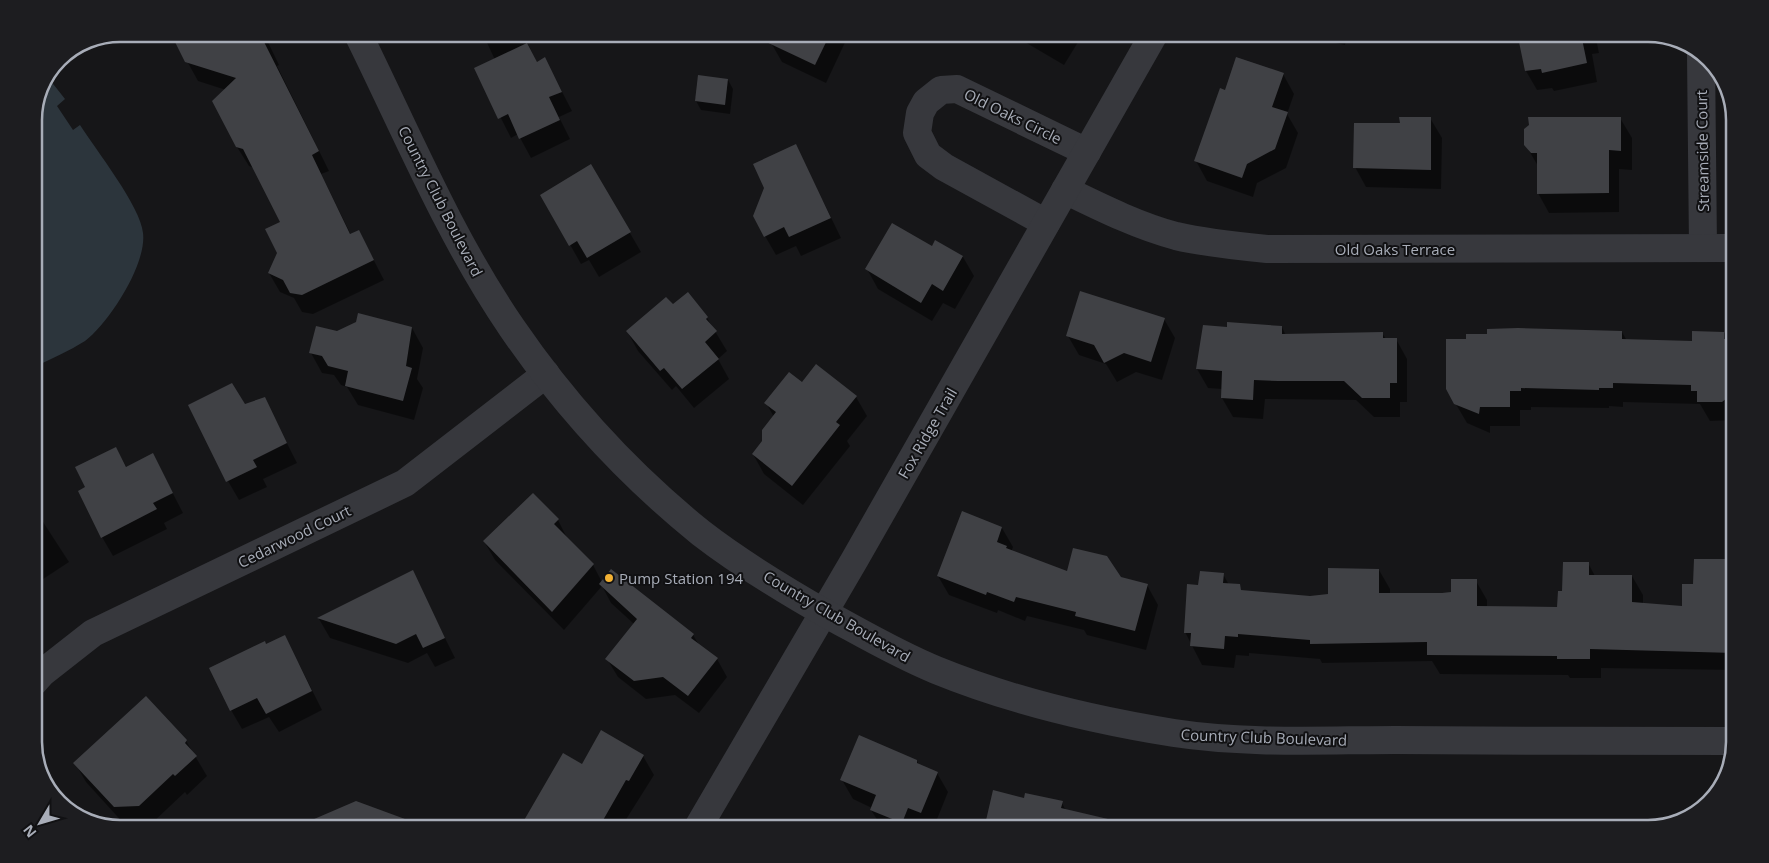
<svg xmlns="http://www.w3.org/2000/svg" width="1769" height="863" font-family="'Open Sans',sans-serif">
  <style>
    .water { fill: #2c353c }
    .shadow { fill: #0007 }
    .building { fill: #404145 }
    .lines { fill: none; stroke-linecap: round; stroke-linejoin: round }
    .minor { stroke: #37383d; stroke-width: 28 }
    .tertiary { stroke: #37383d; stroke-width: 28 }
    .poi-dot { fill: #f2b134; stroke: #111113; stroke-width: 2 }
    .labels { text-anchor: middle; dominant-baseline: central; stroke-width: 4; stroke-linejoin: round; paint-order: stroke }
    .street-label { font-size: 15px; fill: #a8adb8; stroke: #111113 }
    .poi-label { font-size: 15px; fill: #a8adb8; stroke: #111113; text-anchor: start }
    .rim { fill: none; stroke: #a8adb8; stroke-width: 2.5 }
  </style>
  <rect width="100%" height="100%" fill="#161618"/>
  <path class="water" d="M50 80 65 99 57 106 73 130 80 125C96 150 141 207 143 233 147 264 109 323 85 341 69 351 51 359 34 367V115Z"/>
  <g class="shadow">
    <polygon points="172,34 264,34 279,65 277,66 329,171 321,174 351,235 369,251 384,280 313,314 302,312 294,298 280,292 269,273 278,253 282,222 254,168 249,166 237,147 226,90 198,81"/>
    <polygon points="483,34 523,34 537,63 545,59 572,111 559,117 570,139 531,158 518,134 511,138 476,69 495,60"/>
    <polygon points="766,34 849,34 826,83 782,62"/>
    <polygon points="1015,34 1083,34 1064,65 1018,38"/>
    <polygon points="1295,34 1347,34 1345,45"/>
    <polygon points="1533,34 1595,34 1599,53 1592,54 1597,82 1554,91 1552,88 1537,90 1526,71 1520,43 1534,39"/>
    <polygon points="1283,74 1294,94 1287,114 1298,133 1286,168 1257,183 1253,197 1207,181 1196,161 1225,92"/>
    <polygon points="728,80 733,89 730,114 701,110 696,101"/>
    <polygon points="1430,118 1442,138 1441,189 1366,187 1355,167 1401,124"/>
    <polygon points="1620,118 1632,138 1632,170 1619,169 1619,212 1549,213 1538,193 1538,166 1525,144"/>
    <polygon points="796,146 841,238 801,256 796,246 776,255 765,236"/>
    <polygon points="591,166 641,252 599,277 589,260 581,264 542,195"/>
    <polygon points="936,242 963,257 974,276 955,309 943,303 932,321 878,289 867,269 932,247"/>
    <polygon points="673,306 707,318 727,351 718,359 729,379 694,408 676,386 672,390 638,351 627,331"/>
    <polygon points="1164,319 1175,338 1162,380 1136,372 1117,382 1106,364 1079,355 1068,336"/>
    <polygon points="1282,327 1286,336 1382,333 1386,339 1396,339 1407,359 1407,402 1400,402 1400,417 1374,417 1356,400 1265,399 1263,419 1233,417 1222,398 1222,389 1208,388 1197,369 1228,328"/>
    <polygon points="412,328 423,348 417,379 423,388 414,420 358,405 347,387 341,385 334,375 322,373 311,353"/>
    <polygon points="1622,332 1627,341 1693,342 1693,333 1735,333 1735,420 1710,421 1700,404 1623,402 1623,407 1609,406 1609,408 1531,407 1531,410 1520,410 1520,426 1490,426 1490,433 1467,423 1447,389"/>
    <polygon points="802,384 856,397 867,416 847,441 850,446 803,505 764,474 753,454 763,441 774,417 766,403"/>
    <polygon points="264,398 297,463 263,479 267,487 239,500 228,481 245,406"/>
    <polygon points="116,448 127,468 153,455 183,513 164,523 167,529 113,556 102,537"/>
    <polygon points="533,494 558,520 568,540 593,565 602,582 611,571 693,635 699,645 717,659 727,677 699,713 675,695 646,699 618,677 607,659 634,624 611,603 602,586 564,630 495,560 484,541"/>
    <polygon points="34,508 69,562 34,585"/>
    <polygon points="1002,528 1013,547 1011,552 1068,573 1120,578 1147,585 1158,605 1146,650 1087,635 1084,630 1027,616 1025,621 998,610 997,613 949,595 938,576"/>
    <polygon points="1695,560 1735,561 1735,670 1601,668 1601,678 1570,678 1568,675 1440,674 1432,661 1322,663 1320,659 1249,653 1249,656 1236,655 1234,668 1202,665 1185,632 1200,587 1223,574 1229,585 1239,586 1242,592 1310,597 1329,595 1379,570 1390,589 1390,594 1452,593 1476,581 1487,600 1487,607 1559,608 1564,592 1588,563 1595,576 1632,576 1643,595 1643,604 1683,608 1695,585"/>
    <polygon points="412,572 455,658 435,667 427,653 408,663 330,638 319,619 366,597 365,594"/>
    <polygon points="285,636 322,710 279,732 269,717 242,729 231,710 266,646"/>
    <polygon points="186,741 207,776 187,795 185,792 150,825 126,826 86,782 75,763"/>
    <polygon points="563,755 582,766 643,756 654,775 620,829 521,829"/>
    <polygon points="917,761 919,765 937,773 948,792 933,829 919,826 918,829 883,829 871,810 872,808 853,799 842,780"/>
    <polygon points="1062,803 1066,811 1090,816 1098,829 985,829"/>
    <polygon points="334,812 413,823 416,829 340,829"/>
    <polygon points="1181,822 1223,826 1225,829 1158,829 1159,826 1180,827"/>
  </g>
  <g class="building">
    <polygon points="171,34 260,34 319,151 312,155 350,234 359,230 374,260 302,295 290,293 283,280 268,273 277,253 265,229 280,222 243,149 236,147 212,101 236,78 185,62"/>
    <polygon points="749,34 830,34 815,65"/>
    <polygon points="1533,34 1581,34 1587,63 1542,73 1541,69 1525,71 1519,42 1534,38"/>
    <polygon points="527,43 537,62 545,57 562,92 549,97 560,120 519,139 508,114 498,119 474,68"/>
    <polygon points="1236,57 1284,73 1272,107 1288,112 1275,149 1247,164 1242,178 1194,161 1220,88 1225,90"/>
    <polygon points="698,75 728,79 725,105 695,101"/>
    <polygon points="1399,117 1431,117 1431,170 1353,168 1354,123 1400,123"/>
    <polygon points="1528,117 1621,117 1621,151 1609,150 1609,193 1537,194 1537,153 1531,153 1524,145 1524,129 1529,125"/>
    <polygon points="796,144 831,218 789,237 784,227 764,237 753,216 764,188 753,164"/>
    <polygon points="591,164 631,232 587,258 577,241 569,246 540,195"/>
    <polygon points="892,223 932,246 935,240 963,256 943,291 932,284 921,303 865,269"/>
    <polygon points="1080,291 1165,318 1151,362 1124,353 1104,363 1094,345 1066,336"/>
    <polygon points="688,292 708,317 706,319 717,331 705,342 719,359 682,389 664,368 660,371 626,331 666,297 673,304"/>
    <polygon points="358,313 412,327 406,366 412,368 403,401 345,386 348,371 328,366 322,356 309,353 316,326 337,331 356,322"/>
    <polygon points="1227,322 1282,326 1282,334 1383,332 1383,338 1397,338 1397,383 1390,383 1390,398 1362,398 1344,381 1278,381 1254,380 1253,400 1221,398 1222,371 1196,369 1203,325 1227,327"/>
    <polygon points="1518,328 1622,331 1622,339 1692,341 1692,331 1724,332 1724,339 1735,339 1735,392 1722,402 1697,402 1697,391 1691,391 1691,385 1613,383 1613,388 1599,388 1599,390 1521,388 1521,391 1510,391 1510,407 1480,407 1479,414 1454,404 1446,389 1446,339 1466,339 1466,334 1487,334 1487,329"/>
    <polygon points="816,364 857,396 836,422 840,425 792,486 752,454 762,441 762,430 776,412 764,403 789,372 802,382"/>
    <polygon points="232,383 245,404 265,397 287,443 253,460 257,467 226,482 188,405"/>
    <polygon points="116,447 126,467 153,453 173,493 153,503 157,509 101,538 78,491 85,487 75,467"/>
    <polygon points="533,493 559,519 554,524 594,564 552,612 483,541"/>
    <polygon points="962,511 1002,527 997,542 1007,546 1006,548 1067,571 1073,548 1107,556 1121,577 1148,584 1135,631 1075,616 1076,612 1016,597 1014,602 987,592 986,595 937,576"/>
    <polygon points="1694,559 1735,559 1734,653 1590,649 1590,659 1557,659 1557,656 1427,655 1427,642 1310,644 1310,640 1238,634 1238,637 1225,636 1224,649 1190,646 1191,633 1184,633 1187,584 1198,585 1200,571 1224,573 1223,583 1240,584 1241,590 1310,596 1328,594 1328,568 1379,569 1379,593 1442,593 1451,592 1451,579 1477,579 1477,606 1557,607 1558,591 1562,591 1563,562 1589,562 1589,575 1632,575 1632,602 1682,606 1682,584 1693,584"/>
    <polygon points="611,569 694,634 691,638 718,658 688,696 663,677 634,681 605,659 637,619 599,584"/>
    <polygon points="413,570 445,638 423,648 416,634 396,644 317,618"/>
    <polygon points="285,635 312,691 266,714 257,698 230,711 209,668 265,641 266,644"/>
    <polygon points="146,696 187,740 185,743 197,756 175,776 173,774 139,806 114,807 73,763"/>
    <polygon points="601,730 644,755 629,781 626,780 598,829 519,829 563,753 582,764"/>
    <polygon points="859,735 917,760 917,763 938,772 921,813 908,808 902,823 870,810 876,795 840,780"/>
    <polygon points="993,790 1024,798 1025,793 1063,801 1061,808 1108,819 1107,829 984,829"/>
    <polygon points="356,801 424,826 423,829 291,829"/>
  </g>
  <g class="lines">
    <g class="minor">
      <polyline points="1701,55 1703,248"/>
      <path d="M1065 190C1100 207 1138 226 1176 236 1206 243 1236 246 1267 249L1735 248"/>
      <polyline points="1046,223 944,167 928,155 917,133 920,113 926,102 941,90 957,89 1087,152"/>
      <polyline points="34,682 42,673 93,633 405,483 546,374"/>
      <polyline points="697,829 855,559 1154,34"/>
    </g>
    <path class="tertiary" d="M358 34C407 133 449 236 512 328 564 404 629 475 701 533 741 564 786 591 830 616 865 635 899 655 936 670 1012 701 1093 720 1174 733 1246 744 1322 740 1395 740 1508 741 1622 741 1735 741"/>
  </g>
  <circle class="poi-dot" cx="609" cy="578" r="5"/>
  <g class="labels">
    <g class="street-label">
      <text transform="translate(1013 116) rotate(26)">Old Oaks Circle</text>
      <text transform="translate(1702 151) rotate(-91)">Streamside Court</text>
      <text transform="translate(441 201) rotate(63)">Country Club Boulevard</text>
      <text x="1395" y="249">Old Oaks Terrace</text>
      <text transform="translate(927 433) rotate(-60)">Fox Ridge Trail</text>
      <text transform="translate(294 536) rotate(-26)">Cedarwood Court</text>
      <text transform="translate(837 616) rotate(30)">Country Club Boulevard</text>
      <text transform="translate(1264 737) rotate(2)">Country Club Boulevard</text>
    </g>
    <g class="poi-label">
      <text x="619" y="578">Pump Station 194</text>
    </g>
  </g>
  <path d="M0 0H1769V863H0ZM120 42H1648A78 78 0 0 1 1726 120V742A78 78 0 0 1 1648 820H120A78 78 0 0 1 42 742V120A78 78 0 0 1 120 42Z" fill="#1d1d20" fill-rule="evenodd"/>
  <path class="rim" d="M120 42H1648A78 78 0 0 1 1726 120V742A78 78 0 0 1 1648 820H120A78 78 0 0 1 42 742V120A78 78 0 0 1 120 42Z"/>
  <g transform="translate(40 823) rotate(232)" stroke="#111113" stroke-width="4" paint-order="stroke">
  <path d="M0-4L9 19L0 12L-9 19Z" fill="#a8adb8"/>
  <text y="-8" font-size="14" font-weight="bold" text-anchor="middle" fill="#a8adb8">N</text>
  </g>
</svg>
